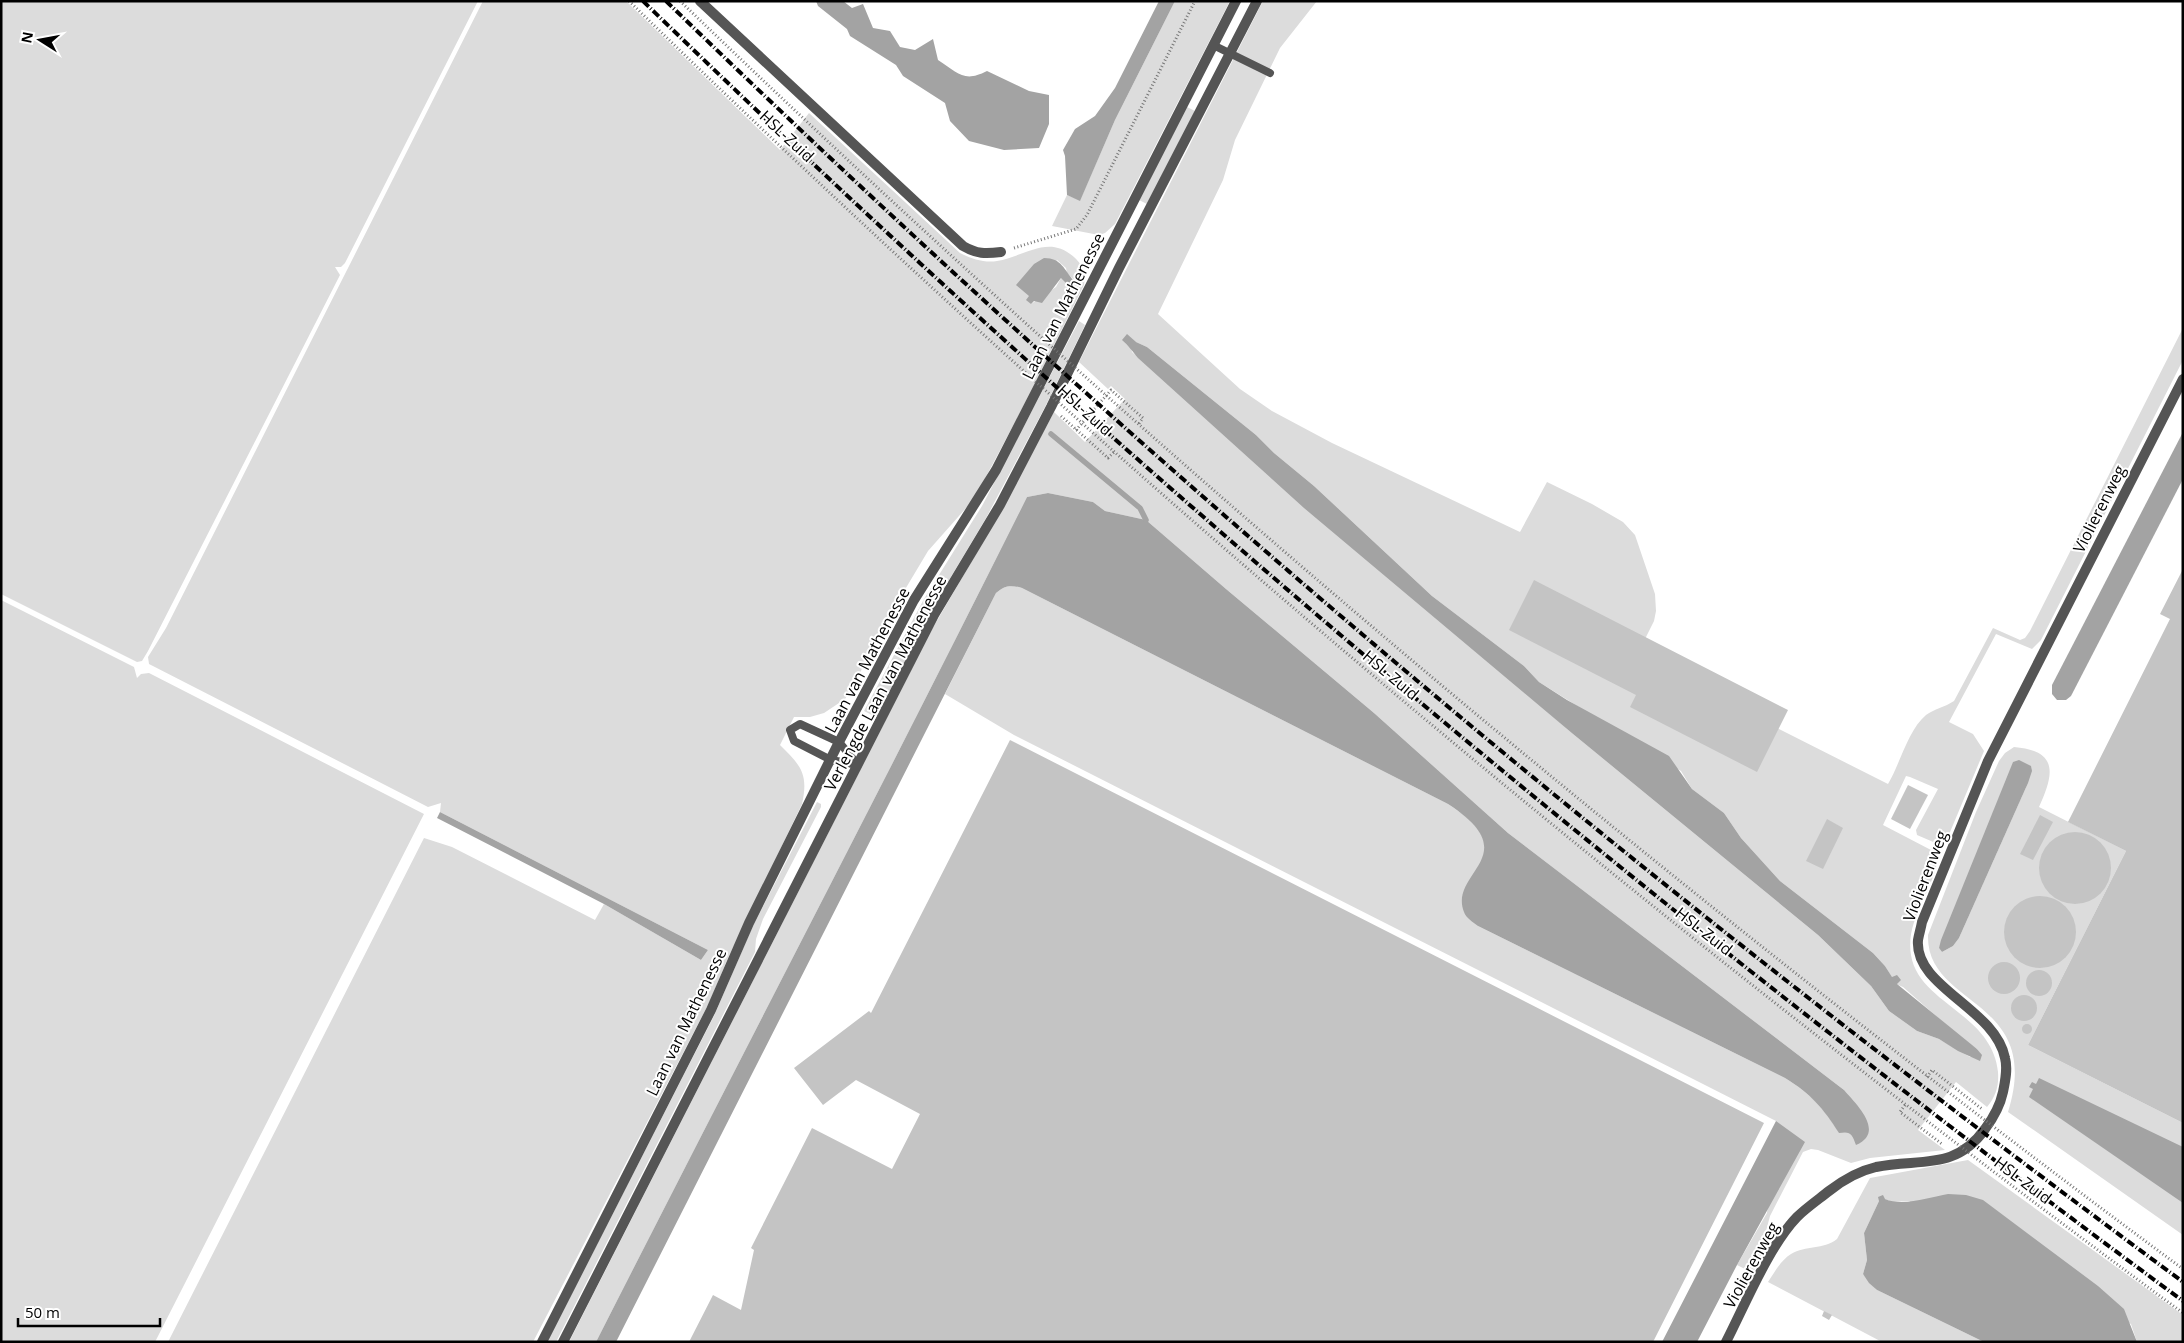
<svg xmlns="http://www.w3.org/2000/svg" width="2184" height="1343" font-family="'Open Sans',sans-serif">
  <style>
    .green { fill: #dcdcdc; fill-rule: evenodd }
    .water { fill: #a3a3a3 }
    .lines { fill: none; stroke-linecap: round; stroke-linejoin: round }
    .stream { stroke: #a3a3a3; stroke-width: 5.5 }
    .building { fill: #c4c4c4 }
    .path { stroke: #777; stroke-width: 3; stroke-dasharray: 1 2.5; stroke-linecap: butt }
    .service { stroke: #555; stroke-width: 8 }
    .minor { stroke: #555; stroke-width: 10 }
    .tertiary { stroke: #555; stroke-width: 10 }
    .rail { stroke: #000; stroke-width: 4; stroke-dasharray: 8 2.5 1 2.5; stroke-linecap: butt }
    .path-bridge { stroke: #777; stroke-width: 3; stroke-dasharray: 1 2.5; stroke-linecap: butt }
    .labels { text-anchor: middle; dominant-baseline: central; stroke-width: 4; stroke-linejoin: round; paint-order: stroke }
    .street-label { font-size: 16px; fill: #000; stroke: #fff }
  </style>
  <rect width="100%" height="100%" fill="#fff"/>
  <g class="green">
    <polygon points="1,1 478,1 345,263 341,267 335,267 340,275 148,651 142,661 137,662 1,594"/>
    <path d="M483 1H626L780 150 809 113 960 253C971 259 985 263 997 261 1026 256 1048 234 1074 257 1083 265 1086 274 1084 285L1022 409 974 499 928 551 882 628 853 687 845 699 824 713 810 717H794L780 745C800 765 809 773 802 804L728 958 709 1003 533 1342H168L424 838 452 847 595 920 604 904 701 960 708 950 440 812 441 803 428 807 149 664 148 657 166 628ZM1057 260 1066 268 1067 273 1074 280 1061 278 1056 287 1031 304 1029 296Z"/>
    <polygon points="1175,1 1230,1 1115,224 1105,233 1099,235 1052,226 1067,195 1080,200 1115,120"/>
    <path d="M1263 1H1317L1280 48 1235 140 1223 180 1158 314 1240 389 1272 411 1332 443 1520 532 1547 482 1592 504 1623 522 1635 535 1655 594 1656 611 1654 621 1636 657 1888 784C1900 764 1908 730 1926 715 1934 709 1945 707 1954 701L1993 628 2020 640 2025 638 2030 631 2183 328V360L2041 640 2032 649 1996 634 1949 722 1973 734 1984 751 1945 844H1938L1917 835 1916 830 1938 789 1910 777 1906 776 1883 825 1931 850 1938 857C1934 891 1905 919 1911 955 1919 1004 1992 1013 1998 1072 1999 1086 1996 1096 1987 1107L1956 1082 1918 1130 1945 1150 1870 1158 1851 1163 1818 1150 1811 1149 1803 1152 1770 1216 1766 1231 1768 1241 1753 1273 1737 1265 1767 1213 1776 1121 1014 735 945 694 996 593C1005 585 1011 585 1022 588L1448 804C1466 816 1490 832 1484 857 1481 867 1471 879 1465 888L1478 926 1785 1078C1811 1094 1823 1108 1839 1132L1847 1131 1852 1134 1844 1090 1508 833 1374 713 1226 589 1146 520 1105 511 1093 502 1048 493 1027 497C886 780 739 1060 596 1342H569L931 631 1000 513 1054 412 1085 442 1125 399 1111 386 1108 389 1079 362ZM1136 342 1147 347 1256 435 1274 453 1314 486 1432 596 1524 666 1539 682 1681 771 1692 789 1724 813 1741 838 1780 881 1873 953 1885 966 1896 984 1903 987 1959 1036 1977 1049 1980 1053 1970 1057 1939 1039 1917 1031 1889 1011 1871 986 1818 935 1573 734 1132 352 1131 347Z"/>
    <polygon points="1187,107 1195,111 1147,204 1139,200"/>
    <polygon points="1079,321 1085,325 1045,407 986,518 931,610 876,717 864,711 924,599 982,506"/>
    <polygon points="1,600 134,667 137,678 141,674 149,673 424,814 155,1342 1,1342"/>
    <path d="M2014 747C2059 751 2054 774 2039 807L2126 851 2028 1045 2183 1123V1235L2008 1112C2044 997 1926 1008 1928 935L1976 812 1999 761 2005 753ZM2028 783 1959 938 1953 946 1942 952 1939 948Z"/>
    <polygon points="817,802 821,804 821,807 763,919 756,939 755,952 556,1342 547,1342 714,1016 752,928"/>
    <path d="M1968 1160 2183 1315V1342H2137L2131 1324 1909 1201 1891 1202 1885 1199 1879 1201 1864 1233 1867 1260 1863 1274 1877 1290 1984 1342H1882L1768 1282C1774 1273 1781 1260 1791 1254 1806 1245 1823 1250 1837 1239L1870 1178Z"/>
  </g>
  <g class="water">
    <path d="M816 1H843L852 8 863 4 873 28 890 31 900 47 915 50 933 39 938 60C958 73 964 83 987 71L1029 91 1049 95V124L1039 148 1004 150 969 141 950 121 945 103 903 76 896 65 850 36 847 29 818 6Z"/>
    <polygon points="1159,1 1175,1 1115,120 1080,201 1067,195 1065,156 1063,150 1075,129 1095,116 1115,88"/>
    <path d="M1044 258C1062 258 1064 270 1074 281L1068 285 1061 278 1042 303 1034 301 1031 304 1026 300 1029 296 1016 285 1034 264Z"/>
    <path d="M1127 334 1136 342 1147 347 1256 435 1274 453 1314 486 1432 596 1524 666 1539 682 1567 700 1669 756 1692 789 1724 813 1741 838 1780 881 1873 953 1885 966 1892 977 1897 975 1901 980 1897 984 1977 1049 1982 1055 1980 1061 1958 1051 1939 1039 1917 1031 1889 1011 1871 986 1818 935 1573 734 1304 508 1138 358C1132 351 1129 346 1122 340Z"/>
    <polygon points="2183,432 2183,479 2071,696 2066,700 2057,700 2052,694 2052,685"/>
    <path d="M1048 493 1093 502 1105 511 1146 520 1226 589 1374 713 1508 833 1844 1090C1856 1104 1886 1132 1856 1145 1852 1134 1851 1131 1839 1133 1823 1108 1811 1094 1785 1078L1478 926C1473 922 1466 918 1464 912 1448 872 1528 856 1448 804L1022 588C1011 585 1005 585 996 593L616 1342H596C739 1060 886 780 1027 497Z"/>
    <polygon points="2019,760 2031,766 2032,771 2028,783 1959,938 1953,946 1942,952 1939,948 1941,940 2013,762"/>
    <polygon points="440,812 708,950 701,960 604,904 437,818"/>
    <polygon points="2039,1078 2183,1147 2183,1203 2029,1097 2033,1089 2029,1087 2032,1082 2036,1084"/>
    <polygon points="1776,1121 1805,1142 1737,1265 1697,1342 1662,1342"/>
    <path d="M1948 1194 1966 1195 1983 1200 2098 1286 2124 1309 2137 1342H1984L1877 1290 1869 1283 1863 1274 1867 1260 1864 1233 1879 1201 1878 1197 1883 1195 1885 1199C1903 1207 1930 1197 1948 1194Z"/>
  </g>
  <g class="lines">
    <polyline class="stream" points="1051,434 1140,508 1146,520"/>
  </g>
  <g class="building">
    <polygon points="2183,569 2183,1123 2028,1045 2126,851 2068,822 2170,619 2160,614"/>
    <polygon points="1534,580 1788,710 1757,772 1630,707 1636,695 1509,630"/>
    <polygon points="1010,740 1764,1123 1653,1342 689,1342 713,1295 741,1310 754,1250 751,1248 812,1128 892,1169 920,1114 856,1080 823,1105 794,1068 869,1011 871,1013"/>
    <polygon points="1908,785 1928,795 1910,829 1891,819"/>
    <polygon points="2040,815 2053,822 2033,860 2020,854"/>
    <polygon points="1827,819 1843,828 1823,869 1806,861"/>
    <circle cx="2075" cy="868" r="36"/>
    <circle cx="2040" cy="932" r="36"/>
    <circle cx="2004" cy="978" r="16"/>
    <circle cx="2039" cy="983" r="13"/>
    <circle cx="2024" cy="1008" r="13"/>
    <circle cx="2027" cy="1029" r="5"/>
    <polygon points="1824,1311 1832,1315 1829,1320 1822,1316"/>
  </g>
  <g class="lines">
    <g class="path">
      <polyline points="1014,248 1076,229 1087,215 1195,1"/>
      <polyline points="1061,416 1108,458 1114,452"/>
      <polyline points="1076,430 1111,390 1143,418 1138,425"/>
      <polyline points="1927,1077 1932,1070 1982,1109"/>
      <polyline points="1905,1105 1900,1112 1942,1144"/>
    </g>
    <g class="service">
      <polyline points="1213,45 1270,73"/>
      <polygon points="800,724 839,742 858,765 831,760 794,741 790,730"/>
    </g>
    <g class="minor">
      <path d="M700 1 963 246C977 254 985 254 1001 252"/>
      <path d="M1726 1342C1745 1305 1769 1246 1797 1217 1806 1208 1819 1199 1829 1191 1843 1180 1859 1171 1876 1167 1920 1158 1955 1171 1985 1129 1994 1117 2000 1106 2003 1092 2005 1082 2008 1069 2005 1058 1995 1008 1914 987 1918 940 1919 934 1921 928 1922 922L1988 761 2183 379"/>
    </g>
    <g class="tertiary">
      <polyline points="542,1342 711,1010 749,923 839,742 914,600 996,470 1236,1"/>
      <polyline points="563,1342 934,615 1000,505 1051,407 1119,268 1257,1"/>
    </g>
    <g class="rail">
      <path d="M643 1C1125 470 1641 902 2183 1301"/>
      <path d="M666 1C998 323 1345 630 1707 918 1863 1042 2022 1163 2183 1282"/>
    </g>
    <g class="path-bridge">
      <path d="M629 1C1115 475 1636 911 2183 1313"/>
      <path d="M680 1C1154 457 1654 878 2183 1269"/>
    </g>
  </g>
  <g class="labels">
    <g class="street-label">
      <text transform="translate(787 136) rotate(43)">HSL-Zuid</text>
      <text transform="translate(1063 306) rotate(-63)">Laan van Mathenesse</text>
      <text transform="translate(1085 410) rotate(42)">HSL-Zuid</text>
      <text transform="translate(2099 509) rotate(-63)">Violierenweg</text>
      <text transform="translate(867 660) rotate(-62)">Laan van Mathenesse</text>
      <text transform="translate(1391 675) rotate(40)">HSL-Zuid</text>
      <text transform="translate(885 683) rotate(-62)">Verlengde Laan van Mathenesse</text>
      <text transform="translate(1925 876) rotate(-69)">Violierenweg</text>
      <text transform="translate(1704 931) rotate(38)">HSL-Zuid</text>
      <text transform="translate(686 1022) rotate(-64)">Laan van Mathenesse</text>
      <text transform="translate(2023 1180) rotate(37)">HSL-Zuid</text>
      <text transform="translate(1751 1265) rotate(-61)">Violierenweg</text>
    </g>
  </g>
  <rect width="2184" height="1343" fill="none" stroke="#000000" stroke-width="5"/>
  <g transform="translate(40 40) rotate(281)" stroke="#ffffff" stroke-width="4" paint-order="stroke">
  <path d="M0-4L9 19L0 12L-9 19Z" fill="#000000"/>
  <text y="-8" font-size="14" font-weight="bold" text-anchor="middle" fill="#000000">N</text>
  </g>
  <path d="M18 1318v8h142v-8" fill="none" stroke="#000000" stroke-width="2.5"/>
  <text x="25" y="1318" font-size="15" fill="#000000" stroke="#ffffff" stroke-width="4" paint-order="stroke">50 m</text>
</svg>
